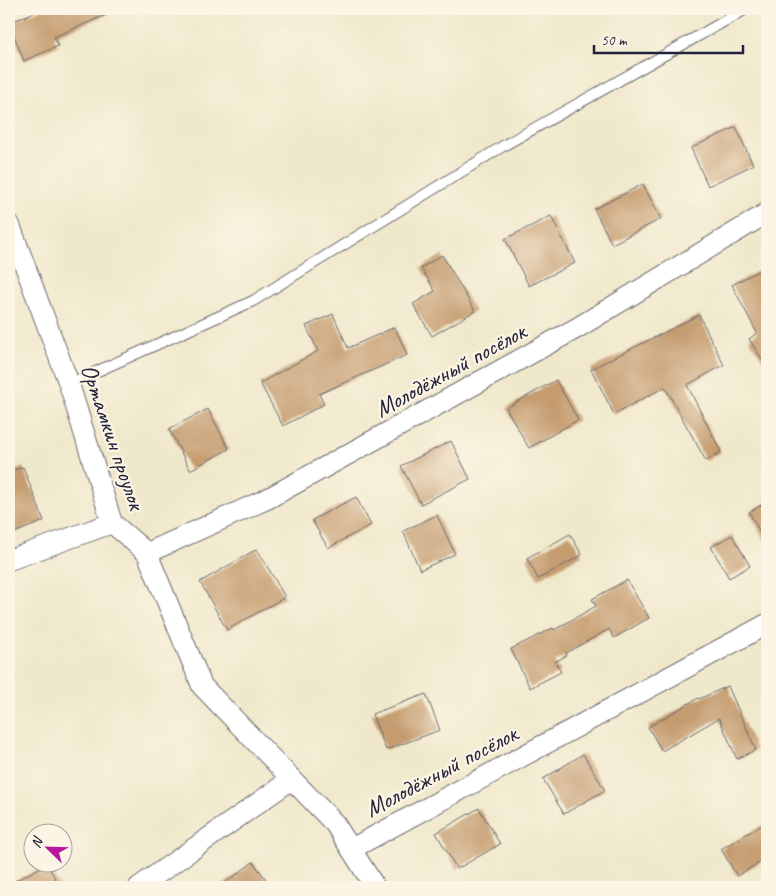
<svg xmlns="http://www.w3.org/2000/svg" width="776" height="896" font-family="Caveat,sans-serif">
  <style>
    .building { fill: #c59c6f }
    .lines { fill: none; stroke-linecap: round; stroke-linejoin: round }
    .lane-casing { stroke: #6a676d; stroke-width: 12 }
    .street-casing { stroke: #6a676d; stroke-width: 22 }
    .lane { stroke: #fff; stroke-width: 10 }
    .street { stroke: #fff; stroke-width: 20 }
    .labels { text-anchor: middle; dominant-baseline: central; stroke-width: 4.5; stroke-linejoin: round; paint-order: stroke }
    .street-label { font-size: 24px; fill: #22223b; stroke: #fcf5e5 }
  </style>
  <rect width="100%" height="100%" fill="#fcf5e5"/>
  <filter id="ink" filterUnits="userSpaceOnUse"><feTurbulence type="fractalNoise" baseFrequency=".02" numOctaves="2"/><feDisplacementMap in="SourceGraphic" scale="10" xChannelSelector="R" yChannelSelector="G"/><feConvolveMatrix kernelMatrix="1 2 1 2 8 2 1 2 1" color-interpolation-filters="sRGB"/></filter>
  <filter id="wash" filterUnits="userSpaceOnUse"><feTurbulence type="fractalNoise" baseFrequency=".0096" numOctaves="4" result="noise"/><feDisplacementMap in="SourceGraphic" scale="20" xChannelSelector="R" yChannelSelector="G"/><feGaussianBlur stdDeviation="1.12" result="paint"/><feColorMatrix in="noise" values="0 0 0 0 0 0 0 0 0 0 0 0 0 0 0 0 0 1.4 0 .05"/><feComposite in="paint" operator="in"/></filter>
  <g filter="url(#wash)">
    <rect width="100%" height="100%" fill="#f0e8cb"/>
    <g id="blocks">
      <g class="building">
        <polygon points="42,9 120,9 54,37 58,46 24,61 9,23"/>
        <polygon points="736,127 753,165 708,186 691,148"/>
        <polygon points="643,184 661,219 612,244 594,209"/>
        <polygon points="551,216 575,263 529,286 505,239"/>
        <polygon points="442,255 475,311 432,336 413,304 435,291 421,268"/>
        <polygon points="767,266 767,367 749,339 757,333 732,285"/>
        <polygon points="333,314 348,348 395,327 407,355 319,394 324,404 283,426 260,383 318,351 306,326"/>
        <polygon points="699,315 724,365 687,385 721,452 706,461 665,387 614,414 591,369"/>
        <polygon points="556,380 578,420 529,448 506,408"/>
        <polygon points="208,409 229,449 190,470 169,429"/>
        <polygon points="451,441 470,479 421,504 401,466"/>
        <polygon points="23,467 44,521 9,535 9,472"/>
        <polygon points="356,497 371,525 328,548 312,520"/>
        <polygon points="767,502 767,545 749,512"/>
        <polygon points="437,515 455,554 420,570 403,531"/>
        <polygon points="570,534 582,555 538,579 527,558"/>
        <polygon points="732,535 750,566 729,578 711,547"/>
        <polygon points="257,549 285,597 227,630 200,582"/>
        <polygon points="627,580 649,618 614,638 609,629 566,653 567,655 555,662 561,672 530,688 511,649 553,628 554,630 596,606 592,599"/>
        <polygon points="728,686 756,750 737,759 719,718 662,751 648,727 698,698 699,699"/>
        <polygon points="426,694 440,730 386,750 372,714"/>
        <polygon points="583,754 605,790 564,814 543,779"/>
        <polygon points="479,808 500,844 457,869 436,833"/>
        <polygon points="762,825 767,834 767,858 737,876 721,849"/>
        <polygon points="253,862 272,887 220,887"/>
        <polygon points="47,864 60,887 9,887 9,884"/>
      </g>
    </g>
  </g>
  <g filter="url(#ink)">
    <use href="#blocks" fill-opacity="0" stroke="#6a676d" stroke-width="1"/>
    <g class="lines">
      <defs>
        <polyline id="lane" points="69,384 253,301 503,146 746,9"/>
        <g id="street">
          <polyline points="9,223 69,384 112,523 147,553 202,686 335,824 375,887"/>
          <polyline points="147,553 267,499 577,328 767,213"/>
          <polyline points="9,560 112,523"/>
          <polyline points="351,849 767,624"/>
          <polyline points="139,887 292,779"/>
        </g>
      </defs>
      <use href="#lane" class="lane-casing"/>
      <use href="#street" class="street-casing"/>
      <use href="#lane" class="lane"/>
      <use href="#street" class="street"/>
    </g>
  </g>
  <g class="labels">
    <g class="street-label">
      <text transform="translate(450 370) rotate(-29)">Молодёжный посёлок</text>
      <text transform="translate(113 437) rotate(71)">Ортамкин проулок</text>
      <text transform="translate(441 771) rotate(-28)">Молодёжный посёлок</text>
    </g>
  </g>
  <rect width="776" height="896" fill="none" stroke="#fcf5e5" stroke-width="30"/>
  <g transform="translate(48 848) rotate(293)"><circle r="24" fill="#fcf5e5" stroke="#a5a1a1"/>
  <path d="M0-4L9 19L0 12L-9 19Z" fill="#b5179e"/>
  <text y="-8" font-size="14" font-weight="bold" text-anchor="middle" fill="#22223b">N</text>
  </g>
  <path d="M594 45v8h149v-8" fill="none" stroke="#22223b" stroke-width="2.5"/>
  <text x="601" y="45" font-size="15" fill="#22223b" stroke="#fcf5e5" stroke-width="4" paint-order="stroke">50 m</text>
</svg>
